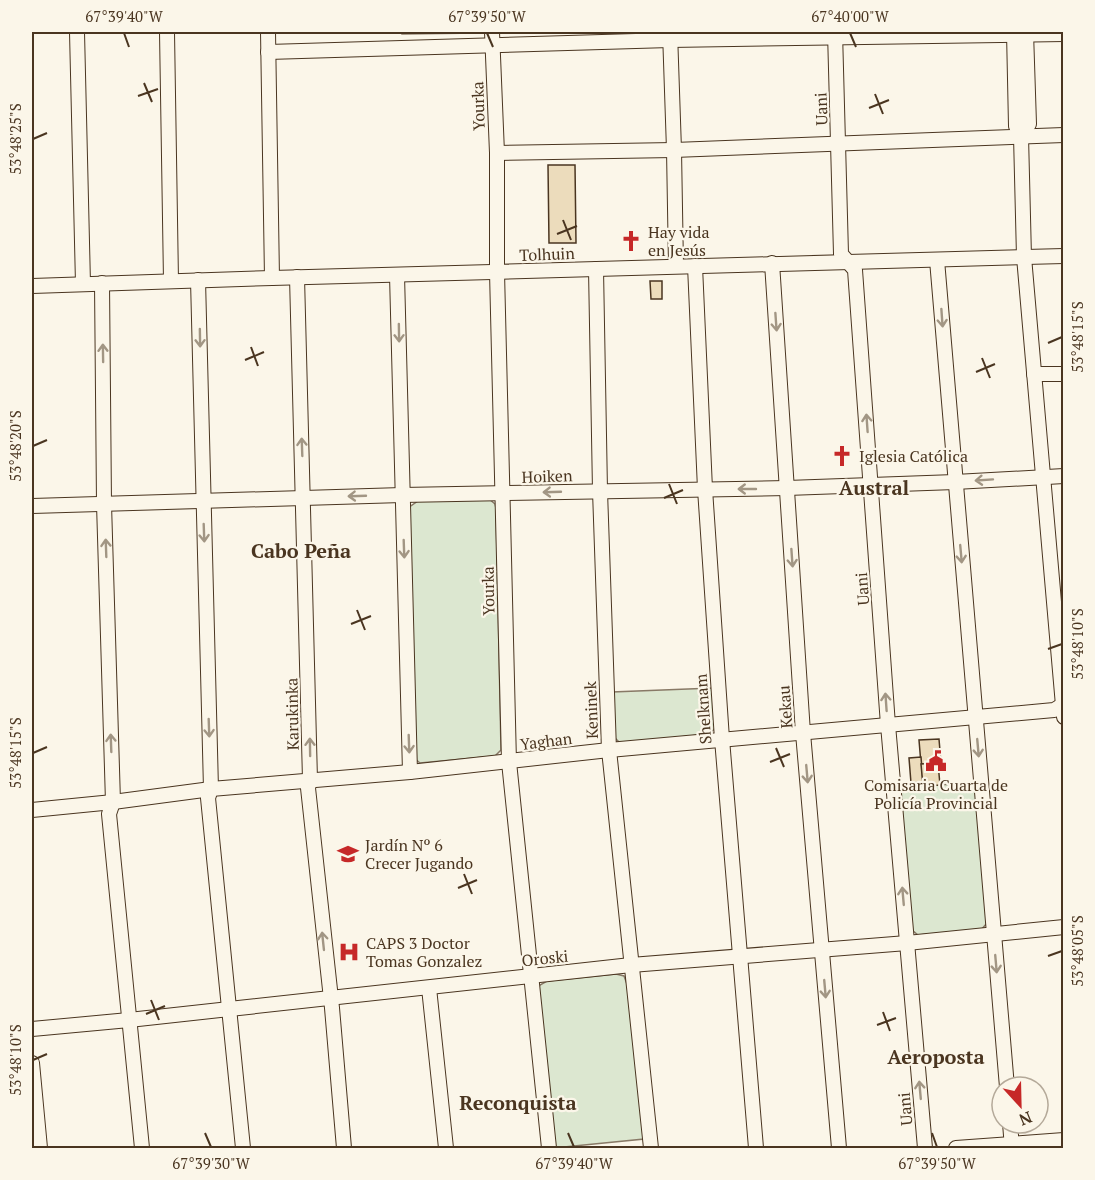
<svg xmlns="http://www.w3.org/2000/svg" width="1095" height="1180" font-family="'PT Serif',serif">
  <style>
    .green { fill: #dce7d0; stroke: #887966; stroke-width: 1.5 }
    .building { fill: #ecdcbc; stroke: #4a3520; stroke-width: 1.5 }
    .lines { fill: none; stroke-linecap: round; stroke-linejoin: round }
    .minor-casing { stroke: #4a3520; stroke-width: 16 }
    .minor { stroke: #fbf6e9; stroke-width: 14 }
    .oneway { stroke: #a29684 }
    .ticks { fill: none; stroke: #4a3520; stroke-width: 2 }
    .labels { text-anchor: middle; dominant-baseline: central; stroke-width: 4.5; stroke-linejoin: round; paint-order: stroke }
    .street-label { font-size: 16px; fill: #4a3520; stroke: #fbf6e9 }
    .poi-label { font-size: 16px; fill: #4a3520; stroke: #fbf6e9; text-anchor: start }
    .quarter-label { font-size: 20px; font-weight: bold; fill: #4a3520; stroke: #fbf6e9 }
    .neatline { fill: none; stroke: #4a3520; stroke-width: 2 }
    .ticks-label { font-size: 15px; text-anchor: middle; fill: #4a3520 }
  </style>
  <rect width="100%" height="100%" fill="#fbf6e9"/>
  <g class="green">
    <polygon points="402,32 480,32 480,33 402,34"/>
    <polygon points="489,499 495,504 496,508 501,750 495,756 420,763 414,758 408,508 418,501"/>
    <polygon points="713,688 715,728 710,734 620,743 614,737 612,692"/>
    <polygon points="976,783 987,923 981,930 918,935 912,930 899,787"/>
    <polygon points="616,974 624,976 627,984 644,1139 554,1148 538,989 540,985 547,981"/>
  </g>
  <g class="building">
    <polygon points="548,165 575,165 576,243 549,243"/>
    <polygon points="650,281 662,281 662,299 651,299"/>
    <polygon points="939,739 941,763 921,764 919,740"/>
    <polygon points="921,757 923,782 911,783 909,758"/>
    <polygon points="938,763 940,785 923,786 921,764"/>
  </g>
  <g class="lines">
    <defs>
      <g id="minor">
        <polyline points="77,32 83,284"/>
        <polyline points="167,32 171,281"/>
        <polyline points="268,32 272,278"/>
        <polyline points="492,32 497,153 497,272 509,762 549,1148"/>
        <polyline points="670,32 674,150 676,266"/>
        <polyline points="835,32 841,254 855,270 888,725 925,1148"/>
        <polyline points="1014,32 1016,126 1021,136 1029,124 1026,32"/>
        <polyline points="268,52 670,40 1064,34"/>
        <polyline points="1021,136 1024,257 1064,717"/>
        <polyline points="497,153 674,150 1064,135"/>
        <polyline points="937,260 1007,1087"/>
        <polyline points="772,263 803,733 839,1148"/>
        <polyline points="695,266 705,489 722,739 756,1148"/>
        <polyline points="596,269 600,491 609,750 651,1148"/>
        <polyline points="397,275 410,772"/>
        <polyline points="297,277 310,780 308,788 332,1008 344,1148"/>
        <polyline points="198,280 211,789 208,798 243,1148"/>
        <polyline points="102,283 104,504 113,802 109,814 142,1148"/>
        <polyline points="32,286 272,278 1064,256"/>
        <polyline points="1034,374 1064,374"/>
        <polyline points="32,506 402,495 787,488 955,482 1064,476"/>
        <polyline points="32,810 113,802 211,789 410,772 609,750 1054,710 1064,704"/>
        <polyline points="429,988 446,1148"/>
        <polyline points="32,1029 129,1020 631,965 907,943 1064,927"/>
        <polyline points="32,1063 40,1148"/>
        <polyline points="1010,1123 1012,1148"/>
        <polyline points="956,1148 1064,1140"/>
      </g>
    </defs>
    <use href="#minor" class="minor-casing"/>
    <use href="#minor" class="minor"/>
  </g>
  <defs><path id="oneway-shaft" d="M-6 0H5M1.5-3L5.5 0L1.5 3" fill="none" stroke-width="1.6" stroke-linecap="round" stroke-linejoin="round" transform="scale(1.5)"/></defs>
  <g class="oneway">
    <use href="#oneway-shaft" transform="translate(942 318) rotate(86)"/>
    <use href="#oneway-shaft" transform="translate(776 322) rotate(86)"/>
    <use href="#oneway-shaft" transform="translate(399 333) rotate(89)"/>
    <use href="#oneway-shaft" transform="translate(200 338) rotate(89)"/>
    <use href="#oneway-shaft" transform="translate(103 353) rotate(-91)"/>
    <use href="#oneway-shaft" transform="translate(867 423) rotate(-94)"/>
    <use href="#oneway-shaft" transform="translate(302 447) rotate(-92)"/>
    <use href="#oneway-shaft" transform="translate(984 480) rotate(176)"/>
    <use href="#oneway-shaft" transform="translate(747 489) rotate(180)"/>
    <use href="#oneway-shaft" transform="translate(552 492) rotate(178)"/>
    <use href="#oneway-shaft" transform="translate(357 496) rotate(178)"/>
    <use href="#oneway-shaft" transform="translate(204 533) rotate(88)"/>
    <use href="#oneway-shaft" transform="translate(106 548) rotate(-92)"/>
    <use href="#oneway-shaft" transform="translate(404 549) rotate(88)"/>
    <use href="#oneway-shaft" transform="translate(961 554) rotate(85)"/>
    <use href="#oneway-shaft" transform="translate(792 558) rotate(86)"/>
    <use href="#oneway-shaft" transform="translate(886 702) rotate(-94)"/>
    <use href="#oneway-shaft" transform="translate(209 728) rotate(88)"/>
    <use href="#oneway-shaft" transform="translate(111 743) rotate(-92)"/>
    <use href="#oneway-shaft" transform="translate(409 744) rotate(88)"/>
    <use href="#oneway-shaft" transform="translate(310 747) rotate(-91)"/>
    <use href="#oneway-shaft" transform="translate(978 748) rotate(85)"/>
    <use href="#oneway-shaft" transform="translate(807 774) rotate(85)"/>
    <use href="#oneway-shaft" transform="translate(903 896) rotate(-95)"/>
    <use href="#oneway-shaft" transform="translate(323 941) rotate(-96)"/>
    <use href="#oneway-shaft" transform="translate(996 964) rotate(85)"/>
    <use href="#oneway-shaft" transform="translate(825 989) rotate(85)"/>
    <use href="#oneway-shaft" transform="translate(920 1090) rotate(-95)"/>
  </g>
  <path class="ticks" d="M124 33 129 47M487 33 493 47M850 33 856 47M144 83 152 102M875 94 883 114M138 96 158 89M869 108 889 100M33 139 47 133M563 220 571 240M557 234 577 226M1048 343 1062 337M251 347 258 366M982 358 990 378M245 360 264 352M976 372 995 364M33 446 47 440M669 484 677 504M664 498 683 490M357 610 365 630M351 624 371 616M1048 649 1062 644M776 748 784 767M33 753 47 747M770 762 790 754M464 874 472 894M458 888 477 880M1048 956 1062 951M151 1000 159 1020M883 1012 890 1031M146 1014 165 1006M877 1025 896 1018M33 1060 47 1054M205 1133 211 1147M568 1133 574 1147M932 1133 937 1147"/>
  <defs>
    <symbol id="church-bare" viewBox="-9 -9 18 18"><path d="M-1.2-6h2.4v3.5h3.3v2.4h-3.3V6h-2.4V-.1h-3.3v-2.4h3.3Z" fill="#c62828" stroke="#fbf6e9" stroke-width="2.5" paint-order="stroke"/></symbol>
    <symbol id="civic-bare" viewBox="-9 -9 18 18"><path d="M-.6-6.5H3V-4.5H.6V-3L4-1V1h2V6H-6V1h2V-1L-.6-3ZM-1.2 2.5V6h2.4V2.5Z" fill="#c62828" stroke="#fbf6e9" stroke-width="2.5" paint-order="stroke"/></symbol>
    <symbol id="school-bare" viewBox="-9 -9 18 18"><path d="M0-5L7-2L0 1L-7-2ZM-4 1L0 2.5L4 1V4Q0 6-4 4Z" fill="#c62828" stroke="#fbf6e9" stroke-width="2.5" paint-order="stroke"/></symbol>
    <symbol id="hospital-bare" viewBox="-9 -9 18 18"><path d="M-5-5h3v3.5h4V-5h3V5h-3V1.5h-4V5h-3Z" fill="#c62828" stroke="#fbf6e9" stroke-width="2.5" paint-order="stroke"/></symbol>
  </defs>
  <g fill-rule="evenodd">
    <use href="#church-bare" x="616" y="226" width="30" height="30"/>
    <use href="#church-bare" x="827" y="441" width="30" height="30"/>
    <use href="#civic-bare" x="921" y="746" width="30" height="30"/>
    <use href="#school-bare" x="333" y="839" width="30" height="30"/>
    <use href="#hospital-bare" x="334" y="937" width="30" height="30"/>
  </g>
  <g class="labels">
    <g class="street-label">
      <text transform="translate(478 106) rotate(-92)">Yourka</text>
      <text transform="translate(821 109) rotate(-92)">Uani</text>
      <text transform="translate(547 254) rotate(-2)">Tolhuin</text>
      <text transform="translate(547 476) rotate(-2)">Hoiken</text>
      <text transform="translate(862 589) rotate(-94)">Uani</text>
      <text transform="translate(488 591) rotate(-91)">Yourka</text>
      <text transform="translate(785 707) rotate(-94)">Kekau</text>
      <text transform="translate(703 709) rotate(-94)">Shelknam</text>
      <text transform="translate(591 710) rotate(-92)">Keninek</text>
      <text transform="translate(292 714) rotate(-91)">Karukinka</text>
      <text transform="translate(546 741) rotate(-7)">Yaghan</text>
      <text transform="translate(545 958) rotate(-6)">Oroski</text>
      <text transform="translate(905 1109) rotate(-95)">Uani</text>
    </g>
    <g class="poi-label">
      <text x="648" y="232">Hay vida<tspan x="648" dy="18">en Jesús</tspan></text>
      <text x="859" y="456">Iglesia Católica</text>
      <text x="936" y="785" text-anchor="middle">Comisaria Cuarta de<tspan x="936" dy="18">Policía Provincial</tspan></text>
      <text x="365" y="845">Jardín Nº 6<tspan x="365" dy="18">Crecer Jugando</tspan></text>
      <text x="366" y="943">CAPS 3 Doctor<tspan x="366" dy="18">Tomas Gonzalez</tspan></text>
    </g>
    <g class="quarter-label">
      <text x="874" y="487">Austral</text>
      <text x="301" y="550">Cabo Peña</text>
      <text x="936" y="1056">Aeroposta</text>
      <text x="518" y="1102">Reconquista</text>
    </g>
  </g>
  <rect width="1095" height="1180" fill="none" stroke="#fbf6e9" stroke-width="66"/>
  <g transform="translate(1020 1105) rotate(158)"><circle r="28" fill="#fbf6e9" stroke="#b4a999" stroke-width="1.5"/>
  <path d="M0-4.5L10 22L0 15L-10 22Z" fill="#c62828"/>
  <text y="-9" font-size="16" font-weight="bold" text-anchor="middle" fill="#4a3520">N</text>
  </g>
  <rect x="33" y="33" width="1029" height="1114" class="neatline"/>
  <g class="ticks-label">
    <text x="124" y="22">67°39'40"W</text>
    <text x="487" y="22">67°39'50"W</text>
    <text x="850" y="22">67°40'00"W</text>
    <text transform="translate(16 139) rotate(-90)" y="5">53°48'25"S</text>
    <text transform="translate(1078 337) rotate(-90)" y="5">53°48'15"S</text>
    <text transform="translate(16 446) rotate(-90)" y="5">53°48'20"S</text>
    <text transform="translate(1078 644) rotate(-90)" y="5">53°48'10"S</text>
    <text transform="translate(16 753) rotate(-90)" y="5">53°48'15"S</text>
    <text transform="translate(1078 951) rotate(-90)" y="5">53°48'05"S</text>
    <text transform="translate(16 1060) rotate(-90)" y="5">53°48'10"S</text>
    <text x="211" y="1169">67°39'30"W</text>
    <text x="574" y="1169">67°39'40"W</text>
    <text x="937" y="1169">67°39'50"W</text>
  </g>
</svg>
